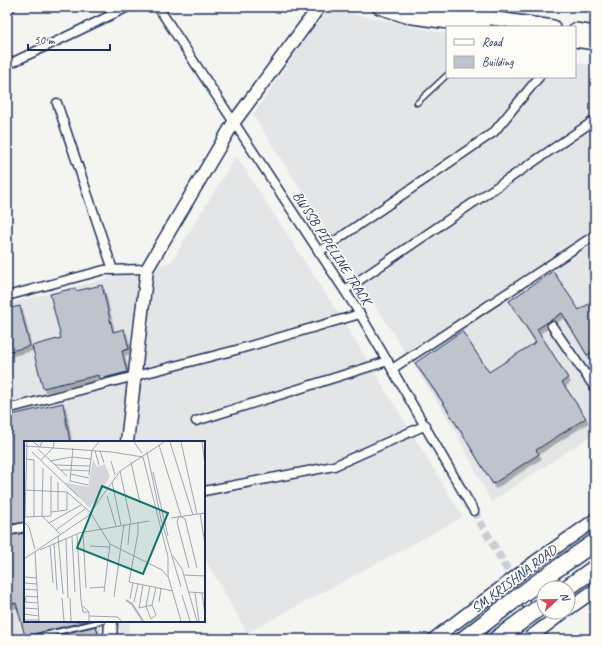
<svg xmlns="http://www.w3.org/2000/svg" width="602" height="646" font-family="Caveat,sans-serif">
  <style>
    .built { fill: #e4e5e6 }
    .building { fill: #bfc3cc; stroke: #1b2f5e; filter: url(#shadow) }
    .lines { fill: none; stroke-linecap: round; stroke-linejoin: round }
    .street-tunnel { stroke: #c9cdd4; stroke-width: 8; stroke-dasharray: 8 4; stroke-linecap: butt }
    .lane-casing { stroke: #1b2f5e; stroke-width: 7 }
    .street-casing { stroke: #1b2f5e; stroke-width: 11 }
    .secondary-casing { stroke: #1b2f5e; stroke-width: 15 }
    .primary-casing { stroke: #1b2f5e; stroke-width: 16 }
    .highway-casing { stroke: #1b2f5e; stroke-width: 19 }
    .lane { stroke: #fdfcf7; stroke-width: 4 }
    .street { stroke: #fdfcf7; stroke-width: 8 }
    .secondary { stroke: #fdfcf7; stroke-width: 12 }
    .primary { stroke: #fdfcf7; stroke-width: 13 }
    .highway { stroke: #fdfcf7; stroke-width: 16 }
    .secondary-bridge-casing { stroke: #1b2f5e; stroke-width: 15; stroke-linecap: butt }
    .highway-bridge-casing { stroke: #1b2f5e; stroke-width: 19; stroke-linecap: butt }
    .secondary-bridge { stroke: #fdfcf7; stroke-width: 12 }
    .highway-bridge { stroke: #fdfcf7; stroke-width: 16 }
    .labels { text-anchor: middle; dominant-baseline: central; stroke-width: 3.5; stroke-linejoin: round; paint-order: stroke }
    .street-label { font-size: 14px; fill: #1b2f5e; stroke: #fdfcf7 }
    .inset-river { fill: none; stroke: #aab0bf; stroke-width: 2 }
    .inset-road { fill: none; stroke: #9da5b6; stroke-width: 1 }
    .view { fill: #0f766e; fill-opacity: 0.15; stroke: #0f766e; stroke-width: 2 }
    .inset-edge { fill: none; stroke: #1b2f5e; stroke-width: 2 }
  </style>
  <defs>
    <filter id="shadow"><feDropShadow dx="2.5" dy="4.5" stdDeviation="0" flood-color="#0004"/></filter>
  </defs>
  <rect width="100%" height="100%" fill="#f4f4f1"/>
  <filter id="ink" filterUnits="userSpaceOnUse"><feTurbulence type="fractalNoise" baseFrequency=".025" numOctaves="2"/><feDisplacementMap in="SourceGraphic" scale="8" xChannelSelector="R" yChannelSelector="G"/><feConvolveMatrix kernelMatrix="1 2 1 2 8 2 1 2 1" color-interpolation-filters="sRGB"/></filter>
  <g filter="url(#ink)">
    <g class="built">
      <polygon points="326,8 447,34 447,77 575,77 575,62 595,66 595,433 491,502 452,425 253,115"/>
      <polygon points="236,156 342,319 463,517 247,633 204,557 204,442 25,442 25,621 130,621 128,639 7,639 7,304 171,262"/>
    </g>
    <g class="building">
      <polygon points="553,271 579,310 595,300 595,350 587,355 562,313 537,329 568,378 562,382 586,418 536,450 539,454 493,484 442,401 415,363 462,331 489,372 536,342 509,301"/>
      <polygon points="102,285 113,332 124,329 129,349 122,351 127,372 100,379 99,375 43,388 32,346 61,338 50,294 75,288 76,291"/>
      <polygon points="20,306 30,346 7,352 7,309"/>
      <polygon points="63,403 70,442 25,442 25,522 7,525 7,416"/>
      <polygon points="25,533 25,621 88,621 25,636 16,603 7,605 7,536"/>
      <polygon points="96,626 99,639 42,639"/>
    </g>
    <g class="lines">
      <g class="street-tunnel">
        <polyline points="474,511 523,597"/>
        <polyline points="531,610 547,639"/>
      </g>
      <defs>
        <g id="lane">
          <polyline points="417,103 447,75"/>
          <polyline points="27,639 103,621"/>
        </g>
        <g id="street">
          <polyline points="158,7 360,314 474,511"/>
          <polyline points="7,9 11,7"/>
          <polyline points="7,65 128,7"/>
          <polyline points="57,103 113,270"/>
          <polyline points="319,252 494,132 539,77"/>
          <polyline points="345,290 595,120"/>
          <polyline points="7,296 104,270 147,269"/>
          <polyline points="552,326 595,388"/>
          <polyline points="392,369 595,235"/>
          <polyline points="588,376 595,371"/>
          <polyline points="7,409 236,350 360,314"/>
          <polyline points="196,421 388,361"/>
          <polyline points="204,491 334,466 426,425"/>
          <polyline points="7,531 25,527"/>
          <polyline points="521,595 532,613"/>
        </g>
        <g id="secondary">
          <polyline points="127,442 147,269 234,122 319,7"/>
          <polyline points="535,562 595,520"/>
          <polyline points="568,609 595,590"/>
          <polyline points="110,639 111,621"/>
          <polyline points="434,639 501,588"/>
        </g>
        <g id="primary">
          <polyline points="379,7 406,16 484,27"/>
          <polyline points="416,7 553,27"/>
          <polyline points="575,30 595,33"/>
          <polyline points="575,40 595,43"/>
        </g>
        <g id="highway">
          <polyline points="545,577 595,542"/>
          <polyline points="567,588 595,568"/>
          <polyline points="464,639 509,604"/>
          <polyline points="497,639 520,622"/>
        </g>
      </defs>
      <use href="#lane" class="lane-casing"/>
      <use href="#street" class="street-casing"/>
      <use href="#secondary" class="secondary-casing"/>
      <use href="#primary" class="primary-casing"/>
      <use href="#highway" class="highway-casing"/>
      <use href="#lane" class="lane"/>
      <use href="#street" class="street"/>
      <use href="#secondary" class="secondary"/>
      <use href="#primary" class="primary"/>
      <use href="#highway" class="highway"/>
      <defs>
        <g id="secondary-bridge">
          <polyline points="501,588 535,562"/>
          <polyline points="529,638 564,612"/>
        </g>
        <g id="highway-bridge">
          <polyline points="509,604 545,577"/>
          <polyline points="520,622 544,604"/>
        </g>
      </defs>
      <use href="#secondary-bridge" class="secondary-bridge-casing"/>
      <use href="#highway-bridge" class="highway-bridge-casing"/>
      <use href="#secondary-bridge" class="secondary-bridge"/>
      <use href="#highway-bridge" class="highway-bridge"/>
    </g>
  </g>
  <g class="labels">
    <g class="street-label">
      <text transform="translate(332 248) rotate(57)">BWSSB PIPELINE TRACK</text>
      <text transform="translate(514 579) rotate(-37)">SM KRISHNA ROAD</text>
    </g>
  </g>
  <g transform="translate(24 441)">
    <rect width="181" height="181" fill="#f4f4f1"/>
    <path d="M69 18 73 26 81 23 86 36 66 67 39 41 64 46Z" fill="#d4d6db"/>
    <path class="inset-river" d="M102 159 108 163 119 180"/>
    <path class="inset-road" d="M3 1 1 76 27 75V35M9 1 16 6 88 11 119 16 144 116V135L157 180M110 1 118 12M146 1 169 74M157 1 173 73M178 1 181 24M135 4 157 75M0 5 16 6 18 1M49 7 47 29 66 30M14 8 43 35M71 10 75 24M76 10 80 22M8 11 55 56M123 11 137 78 157 146M3 18 10 19V75M17 19 29 7 30 1M26 20 48 16 67 18M87 20 91 34M107 21 116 62M31 24 66 25M19 27 18 75 36 93M37 29H47L46 40 64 44M96 30 107 82M129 31 144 95M46 33 65 37M65 34 68 9 75 1M88 41 97 84M0 49 43 51 66 71 86 103 138 129 144 136M83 55 92 85M34 69V41M27 71 43 69V51M176 72 181 104M147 77 181 72M0 81 5 86 11 108M114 81V92L105 141 149 150M25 82 57 64M32 89 61 68M59 91 62 147M53 93 57 160 59 171H65M34 95 39 153M48 95 51 151M42 97 44 157M30 102 33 149M26 104 29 142M104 104 106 82M66 105 85 106M16 109 55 92 125 80M11 111 15 180M149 115 158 128 173 180M0 118 64 75 96 30 140 1M165 127 153 81 155 75 161 78 173 127M160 134 181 135M0 136 12 137M0 142 13 143M119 144 115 167 128 164M126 145 122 165 127 178 132 174 128 164 132 147M66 147 80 146M0 148 13 149M80 151 86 103M165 151 181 152M171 152 175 180M178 152 181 174M158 154 166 180M14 156 2 155 1 161 14 162M90 156 100 83M38 157 40 180M46 157 47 180M106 158 109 142M110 161 114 143M135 161 137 148M59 165 65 171V180M0 167 15 168M0 173 15 175M65 175 94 176 97 180M0 179H15"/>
    <path class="view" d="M78 45 144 72 119 133 53 107Z"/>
    <rect width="181" height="181" class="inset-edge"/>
  </g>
  <rect width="602" height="646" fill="none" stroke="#fdfcf7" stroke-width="24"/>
  <rect x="12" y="12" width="578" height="622" fill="none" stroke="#1b2f5e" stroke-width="1.5" filter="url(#ink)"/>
  <rect x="446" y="26" width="130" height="52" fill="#fdfcf7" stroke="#a3aaba"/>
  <rect x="454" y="39" width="20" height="6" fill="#fdfcf7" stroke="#a3aaba"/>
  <text x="482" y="46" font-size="12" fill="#1b2f5e">Road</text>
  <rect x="454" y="56" width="20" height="12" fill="#bfc3cc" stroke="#a3aaba"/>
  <text x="482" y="66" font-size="12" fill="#1b2f5e">Building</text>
  <g transform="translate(556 600) rotate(68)"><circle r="19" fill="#fdfcf7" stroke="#a3aaba"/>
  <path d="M0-3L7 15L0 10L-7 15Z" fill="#d1495b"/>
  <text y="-6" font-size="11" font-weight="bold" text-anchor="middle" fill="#1b2f5e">N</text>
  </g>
  <path d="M28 44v6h82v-6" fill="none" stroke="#1b2f5e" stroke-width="2"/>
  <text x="34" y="44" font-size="12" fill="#1b2f5e" stroke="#fdfcf7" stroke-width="3" paint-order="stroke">50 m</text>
</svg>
